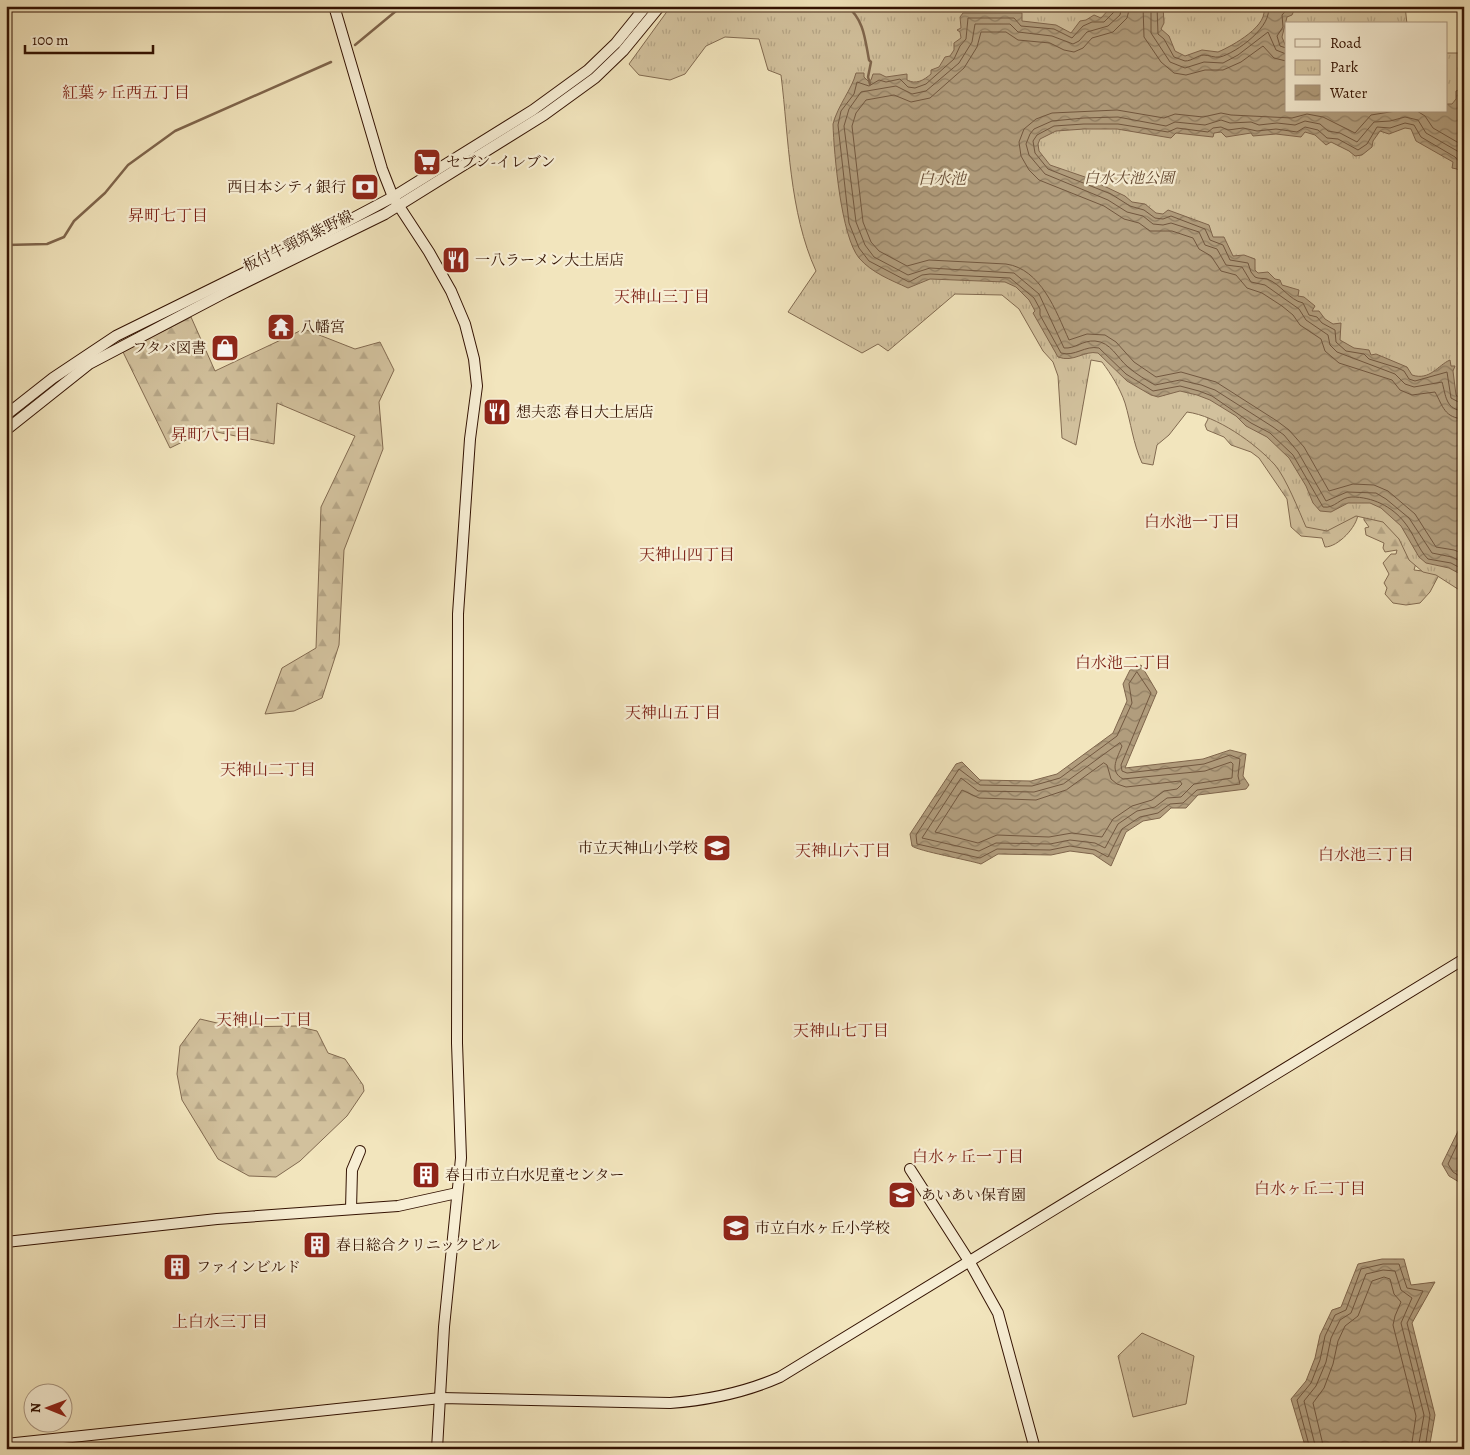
<svg xmlns="http://www.w3.org/2000/svg" width="1470" height="1455" font-family="Alegreya,'Noto Serif JP',serif">
  <style>
    .forest { fill: url(#forest-firs); stroke: #826a50 }
    .park { fill: url(#park-tufts); stroke: #826a50 }
    .water { fill: url(#water-waves); stroke: #7f654c }
    .lines { fill: none; stroke-linecap: round; stroke-linejoin: round }
    .shore { stroke: #725840; stroke-width: 1 }
    .stream { stroke: #7f654c; stroke-width: 2.5 }
    .secondary-casing { stroke: #331202; stroke-width: 12 }
    .secondary { stroke: #f7eed4; stroke-width: 10 }
    .labels { text-anchor: middle; dominant-baseline: central; stroke-width: 4.5; stroke-linejoin: round; paint-order: stroke }
    .poi-label { font-size: 15px; fill: #331202; stroke: #f7eed4; text-anchor: start }
    .park-label { font-size: 15px; font-style: italic; fill: #634730; stroke: #f7eed4 }
    .street-label { font-size: 15px; fill: #331202; stroke: #f7eed4 }
    .neighbourhood-label { font-size: 16px; fill: #7a1f14; stroke: #f7eed4 }
    .water-label { font-size: 16px; font-style: italic; fill: #654a33; stroke: #f7eed4 }
  </style>
  <defs>
    <pattern id="forest-firs" width="22" height="20" patternUnits="userSpaceOnUse" patternTransform="scale(1.25)"><rect width="22" height="20" fill="#d2c19d"/><path d="M5 1l3.5 6h-7zM16 11l3.5 6h-7z" fill="#b5a586"/></pattern>
    <pattern id="park-tufts" width="24" height="20" patternUnits="userSpaceOnUse" patternTransform="scale(1.25)"><rect width="24" height="20" fill="#d2c19d"/><path d="M3 7l-1-3M5 7V3M7 7l1-3M15 17l-1-3M17 17v-4M19 17l1-3" fill="none" stroke="#b5a586"/></pattern>
    <pattern id="water-waves" width="16" height="10" patternUnits="userSpaceOnUse" patternTransform="scale(1.25)"><rect width="16" height="10" fill="#b19d7d"/><path d="M0 5q4-4 8 0t8 0" fill="none" stroke="#917f64"/></pattern>
  </defs>
  <rect width="100%" height="100%" fill="#f2e5bd"/>
  <filter id="stains"><feTurbulence type="fractalNoise" baseFrequency=".004" numOctaves="4"/><feColorMatrix values="0 0 0 0 .2 0 0 0 0 .09 0 0 0 0 .02 0 0 0 .5 -.17"/></filter>
  <radialGradient id="worn" r=".72"><stop offset=".6" stop-color="#630" stop-opacity="0"/><stop offset="1" stop-color="#630" stop-opacity=".3"/></radialGradient>
  <g class="forest">
    <polygon points="191,317 215,371 304,329 355,349 380,342 394,370 379,402 383,449 344,550 339,645 322,698 294,711 265,714 282,668 316,648 321,507 355,436 277,403 274,444 207,430 170,448 123,352"/>
    <path d="M1206 410 1358 514C1357 527 1338 547 1325 547L1322 538 1301 536 1291 527 1287 499 1259 458 1251 452 1231 445 1224 437 1207 430 1205 425 1208 419Z"/>
    <polygon points="1364,513 1388,522 1416,563 1414,570 1440,573 1430,592 1420,603 1406,605 1393,603 1385,594 1387,588 1384,583 1389,574 1383,563 1391,554 1396,554 1397,550 1385,552 1383,548 1384,543 1366,535 1365,528 1369,527 1364,520"/>
    <polygon points="200,1019 234,1027 296,1026 317,1031 328,1053 345,1059 363,1085 364,1091 347,1116 300,1161 276,1177 249,1176 218,1159 182,1100 177,1074 180,1046"/>
  </g>
  <g class="park">
    <path d="M671 6H1405L1407 24H1286V111H1446V53H1464V593L1436 575 1423 572 1409 560 1399 539 1383 522 1356 516 1327 531 1306 527C1299 511 1286 478 1275 465 1255 443 1217 416 1187 412L1169 435 1157 445 1153 465 1142 463C1133 443 1131 423 1125 403 1120 388 1111 374 1102 362L1091 360 1076 445 1062 438 1058 376 1053 362 1043 351 1019 309 1002 295 955 294 888 351 878 344 862 353 788 312 816 271C789 212 789 139 781 75L768 70 759 39 725 37 706 46 685 74 670 80 639 75 629 64Z"/>
    <polygon points="1142,1333 1194,1356 1186,1404 1133,1417 1118,1356"/>
  </g>
  <g class="water">
    <path d="M1112 6H1163L1164 23 1161 29 1169 36 1175 51 1185 56 1202 50 1218 52C1232 46 1271 25 1263 6H1296L1292 15 1287 17 1282 37 1286 47V111H1446V104H1452L1456 99V91L1464 88V175L1457 169 1452 168 1453 162 1416 141 1411 129 1405 128 1389 134 1380 131 1373 141 1372 147 1362 155 1355 156 1349 151 1331 142 1326 145 1315 135 1305 132 1301 137 1276 134 1253 136 1251 133 1226 137 1221 132 1214 133 1213 137 1176 133 1171 138 1117 129H1084L1056 131 1040 139 1038 144 1039 151 1050 165 1085 177 1125 196 1132 202 1145 204 1156 213 1163 214 1168 210 1209 225 1213 237H1224L1233 256 1244 255 1255 259V270L1258 273 1268 272 1275 279 1280 280 1282 285 1299 290 1298 296 1304 297 1315 306 1312 311H1319L1325 319 1333 324 1341 323 1340 340 1354 348 1369 350 1371 355 1376 354 1407 367 1412 375C1430 381 1438 365 1450 360L1451 366H1455L1453 371 1456 395 1464 401V576L1449 568 1426 563 1419 557 1401 526 1381 508 1370 503H1348L1331 512 1320 511 1313 503 1306 486 1289 458 1267 437 1246 426 1236 416 1210 400 1197 395 1180 391 1158 397 1151 395 1127 381 1098 353C1084 350 1074 363 1058 357L1033 313 1035 311 1029 300 1016 287 1005 282 930 279 908 288C891 280 872 273 859 258 841 236 834 154 833 124 838 105 852 89 856 73H864V77L868 81 871 80 873 74H880L886 77 907 74V80C916 85 924 80 931 74V70L939 67 945 57 950 56 954 50V43L961 38 960 32 957 30 961 28 960 17 963 13H1022V21L1056 25 1071 33 1080 21 1086 20 1094 15 1101 18Z"/>
    <path d="M1141 665 1157 692 1125 768 1203 759 1230 750 1246 754 1243 776 1249 785 1246 789 1198 795 1186 808H1171L1160 818 1143 821 1126 832 1111 866 1093 854 1070 851 1051 855 998 854 981 864C969 860 918 851 912 846L910 834 956 764 962 762 980 780 1031 781 1057 774 1113 733 1127 701 1123 684 1130 670Z"/>
    <polygon points="1464,1119 1464,1185 1449,1176 1442,1164"/>
    <polygon points="1382,1259 1404,1259 1411,1285 1435,1282 1412,1323 1435,1415 1429,1449 1306,1449 1291,1399 1306,1381 1315,1358 1320,1335 1332,1310 1341,1307 1358,1264"/>
  </g>
  <g class="lines">
    <g class="shore">
      <path d="M1116 6 1115 11 1104 22H1092L1083 26 1072 38 1054 29 1021 26 1014 18H968L966 39 960 46 954 59 926 84 915 88 908 87 900 79 886 82 879 80 869 86 857 82 854 94 841 111 838 125 849 223 859 248 869 261 909 282 922 275 930 274 1010 278 1034 298 1040 309V315L1061 353C1075 357 1085 345 1099 348L1126 374 1153 391 1180 386 1199 391 1212 396 1251 423 1270 433 1293 455 1323 507C1335 509 1340 497 1352 497 1372 497 1392 506 1405 523 1414 534 1418 549 1428 559L1451 563 1464 570"/>
      <path d="M1122 6 1120 15 1108 26 1087 32 1079 41 1073 44 1052 36 1018 32 1010 24H975L972 42 959 63 926 91 912 94 896 86 861 92 849 109 844 126 856 222 865 245 874 257 908 275 930 268 1014 273 1039 294 1064 348C1075 349 1083 340 1095 341 1111 342 1117 358 1128 367 1136 374 1146 380 1155 385L1180 380 1201 385 1215 390 1273 427 1284 435 1298 452 1326 501 1347 492 1376 493 1386 499 1409 518 1432 553 1452 557 1464 563"/>
      <path d="M1130 6 1127 18 1113 32 1092 38 1083 48 1074 52 1064 50 1050 43 1018 40 1006 32H981L977 47 964 68 930 98 911 102 894 95 866 100 856 113 852 126 863 222 871 242 879 251 907 266 929 260 1006 264C1041 269 1056 311 1069 340L1087 334 1105 335 1116 342 1134 362 1156 377 1181 372 1216 382 1277 421 1289 430 1304 447 1329 491 1353 484 1374 485 1388 491 1415 514 1436 547 1454 550 1464 554"/>
      <polyline points="1143,6 1144,37 1161,62 1174,73 1186,75 1205,70 1223,70 1241,62 1263,46 1274,58 1286,61"/>
      <polyline points="1151,6 1151,33 1170,62 1185,68 1204,62 1223,63 1238,55 1268,32 1276,50 1286,54"/>
      <path d="M1157 6 1158 34 1164 39 1174 57 1185 61C1192 61 1198 55 1204 55 1209 55 1214 58 1220 57 1236 53 1274 26 1268 6"/>
      <polyline points="1286,48 1280,46 1277,36 1283,27 1282,15 1290,6"/>
      <path d="M1396 111 1371 115 1355 133 1323 117 1307 114 1292 118 1231 115 1221 113 1203 117 1175 114 1164 118 1117 110 1052 113 1036 119 1024 129 1019 142 1021 156 1029 170 1039 180 1104 206 1124 219 1139 223 1150 231H1172L1193 238 1199 249 1211 256 1221 271 1236 275 1247 288 1262 293 1282 306 1293 315 1300 325 1321 339 1325 351 1339 363 1392 380 1400 390 1412 395 1435 392C1443 406 1444 418 1464 419"/>
      <polyline points="1417,111 1425,116 1433,128 1464,146"/>
      <path d="M1464 158 1459 152 1426 133 1418 120 1405 117 1390 121 1374 122 1357 142 1340 133 1328 131 1320 124 1305 121 1295 125 1277 123 1259 125 1251 122 1230 123 1221 120 1205 125 1175 122 1166 126 1118 117 1084 118 1052 121 1034 129 1030 134 1026 144 1029 155 1045 174 1108 200 1127 212 1143 216 1153 224 1163 225 1171 223 1199 232 1205 245 1217 249 1226 265 1242 267 1251 282 1265 285 1299 309 1306 320 1328 335 1330 345 1337 352 1395 374 1405 384 1414 387 1442 382C1446 395 1445 410 1464 411"/>
      <path d="M1464 167 1455 157 1421 137 1414 125 1405 123 1390 128 1377 127 1367 144 1358 150 1338 139 1327 138 1318 130 1305 127 1297 132 1276 129 1257 131 1243 128 1228 130 1221 127 1213 128 1208 132 1177 128 1168 132 1118 124H1084L1054 126 1037 135 1033 141 1035 153 1048 169 1111 194 1130 206 1144 210 1155 218 1163 219 1171 216 1205 229 1210 240 1223 245 1230 260 1248 263 1251 272 1255 277C1259 279 1263 278 1267 279 1281 284 1289 300 1303 303L1309 315 1317 317 1322 323 1335 330 1336 342 1346 351 1364 354 1369 359 1398 368 1404 371 1409 379 1415 381 1447 372 1451 398 1464 405"/>
      <polygon points="1137,672 1151,693 1121,765 1122,771 1127,773 1204,764 1230,755 1240,759 1238,776 1240,784 1197,790 1183,803 1170,804 1158,813 1140,817 1122,829 1108,857 1095,850 1070,846 1050,850 997,849 980,858 917,844 916,835 959,769 980,785 1032,786 1060,778 1117,736 1132,703 1129,684"/>
      <path d="M1120 743 1122 746C1118 757 1108 771 1123 779L1205 771 1231 762 1233 764 1232 778 1194 784 1181 797 1167 798 1155 807 1137 811 1118 824 1105 848 1095 843 1070 840 1050 844 996 843 979 851 922 838 961 778 978 791 1034 792 1063 784Z"/>
      <polygon points="1104,763 1107,765 1111,779 1117,784 1126,787 1180,781 1182,784 1177,789 1164,791 1152,800 1132,806 1113,819 1102,837 1072,833 1049,837 997,835 978,843 935,832 962,790 979,798 1036,800 1066,790"/>
      <polyline points="1464,1130 1448,1164 1453,1172 1464,1179"/>
      <polyline points="1310,1449 1297,1400 1311,1383 1320,1360 1325,1336 1335,1315 1346,1310 1361,1269 1383,1264 1399,1264 1407,1288 1423,1291 1407,1323 1430,1415 1425,1449"/>
      <polyline points="1316,1449 1304,1401 1316,1386 1326,1362 1331,1338 1340,1320 1351,1313 1366,1274 1383,1270 1395,1271 1401,1290 1412,1298 1401,1323 1424,1415 1418,1449"/>
      <polyline points="1324,1449 1313,1403 1324,1388 1333,1364 1338,1341 1345,1326 1358,1316 1372,1281 1384,1277 1390,1279 1394,1294 1401,1302 1395,1316 1393,1325 1416,1416 1411,1449"/>
    </g>
    <g class="stream">
      <path d="M847 6C864 20 865 39 869 60L871 62 868 77 870 84"/>
      <polyline points="355,45 402,6"/>
      <polyline points="6,245 47,244 64,237 74,221 105,193 128,165 175,131 331,62"/>
    </g>
    <defs>
      <g id="secondary">
        <polyline points="334,6 382,169 393,197 429,252 451,291 465,324 474,359 477,386 470,439 458,614 457,1043 461,1158 444,1327 437,1449"/>
        <polyline points="6,415 53,378 116,336 329,231 393,197 533,110 588,70 616,43 646,6"/>
        <polyline points="6,430 89,364 226,292 385,214 544,115 595,78 623,51 660,6"/>
        <polyline points="910,1169 969,1261 998,1313 1035,1449"/>
        <polyline points="351,1209 352,1170 360,1151"/>
        <polyline points="6,1242 217,1219 398,1206 457,1193"/>
        <path d="M6 1444 441 1398 670 1403C709 1400 744 1393 780 1377L1464 959"/>
      </g>
    </defs>
    <use href="#secondary" class="secondary-casing"/>
    <use href="#secondary" class="secondary"/>
  </g>
  <defs>
    <symbol id="supermarket-square" viewBox="-11 -11 22 22"><rect x="-9" y="-9" width="18" height="18" rx="4" fill="#8f2418" stroke="#f7eed4"/><path d="M-6-5.5h2.5l.6 2H6L4.5 2H-2.5L-4.4-4H-6ZM-1.5 3.2a1.3 1.3 0 1 0 .1 0ZM3 3.2a1.3 1.3 0 1 0 .1 0Z" fill="#fff"/></symbol>
    <symbol id="bank-square" viewBox="-11 -11 22 22"><rect x="-9" y="-9" width="18" height="18" rx="4" fill="#8f2418" stroke="#f7eed4"/><path d="M-6-4H6V4H-6ZM0-2.3a2.3 2.3 0 1 0 0 4.6a2.3 2.3 0 1 0 0-4.6Z" fill="#fff"/></symbol>
    <symbol id="restaurant-square" viewBox="-11 -11 22 22"><rect x="-9" y="-9" width="18" height="18" rx="4" fill="#8f2418" stroke="#f7eed4"/><path d="M-5-6h1v4h1v-4h1v4h1v-4h1v5L-1.5 .5V6h-2V.5L-5-1ZM5-6V6H3V1.5H1.5Q1.5-4 5-6Z" fill="#fff"/></symbol>
    <symbol id="temple-square" viewBox="-11 -11 22 22"><rect x="-9" y="-9" width="18" height="18" rx="4" fill="#8f2418" stroke="#f7eed4"/><path d="M0-6L5-2H3V0L6.5 2.5H4V6H1.5V3h-3V6H-4V2.5H-6.5L-3 0V-2H-5Z" fill="#fff"/></symbol>
    <symbol id="shop-square" viewBox="-11 -11 22 22"><rect x="-9" y="-9" width="18" height="18" rx="4" fill="#8f2418" stroke="#f7eed4"/><path d="M-5-2.5h2.3a2.7 3.5 0 0 1 5.4 0H5L5.5 6h-11ZM-1.5-2.5h3a1.5 2.3 0 0 0-3 0Z" fill="#fff"/></symbol>
    <symbol id="school-square" viewBox="-11 -11 22 22"><rect x="-9" y="-9" width="18" height="18" rx="4" fill="#8f2418" stroke="#f7eed4"/><path d="M0-5L7-2L0 1L-7-2ZM-4 1L0 2.5L4 1V4Q0 6-4 4Z" fill="#fff"/></symbol>
    <symbol id="building-square" viewBox="-11 -11 22 22"><rect x="-9" y="-9" width="18" height="18" rx="4" fill="#8f2418" stroke="#f7eed4"/><path d="M-4-6H4V6H1V3H-1V6H-4ZM-2.5-4.3h1.7v1.8h-1.7ZM.8-4.3h1.7v1.8H.8ZM-2.5-1h1.7V.8h-1.7ZM.8-1h1.7V.8H.8Z" fill="#fff"/></symbol>
  </defs>
  <g fill-rule="evenodd">
    <use href="#supermarket-square" x="411" y="146" width="32" height="32"/>
    <use href="#bank-square" x="349" y="171" width="32" height="32"/>
    <use href="#restaurant-square" x="440" y="244" width="32" height="32"/>
    <use href="#temple-square" x="265" y="311" width="32" height="32"/>
    <use href="#shop-square" x="209" y="332" width="32" height="32"/>
    <use href="#restaurant-square" x="481" y="396" width="32" height="32"/>
    <use href="#school-square" x="701" y="832" width="32" height="32"/>
    <use href="#building-square" x="410" y="1159" width="32" height="32"/>
    <use href="#school-square" x="886" y="1179" width="32" height="32"/>
    <use href="#school-square" x="720" y="1212" width="32" height="32"/>
    <use href="#building-square" x="301" y="1229" width="32" height="32"/>
    <use href="#building-square" x="161" y="1251" width="32" height="32"/>
  </g>
  <g class="labels">
    <g class="poi-label">
      <text x="446" y="162">セブン-イレブン</text>
      <text x="346" y="187" text-anchor="end">西日本シティ銀行</text>
      <text x="475" y="260">一八ラーメン大土居店</text>
      <text x="300" y="327">八幡宮</text>
      <text x="206" y="348" text-anchor="end">フタバ図書</text>
      <text x="516" y="412">想夫恋 春日大土居店</text>
      <text x="698" y="848" text-anchor="end">市立天神山小学校</text>
      <text x="445" y="1175">春日市立白水児童センター</text>
      <text x="921" y="1195">あいあい保育園</text>
      <text x="755" y="1228">市立白水ヶ丘小学校</text>
      <text x="336" y="1245">春日総合クリニックビル</text>
      <text x="196" y="1267">ファインビルド</text>
    </g>
    <g class="park-label">
      <text x="1129" y="178">白水大池公園</text>
    </g>
    <g class="street-label">
      <text transform="translate(298 241) rotate(-26)">板付牛頸筑紫野線</text>
    </g>
    <g class="neighbourhood-label">
      <text x="126" y="93">紅葉ヶ丘西五丁目</text>
      <text x="168" y="216">昇町七丁目</text>
      <text x="662" y="297">天神山三丁目</text>
      <text x="211" y="435">昇町八丁目</text>
      <text x="1192" y="522">白水池一丁目</text>
      <text x="687" y="555">天神山四丁目</text>
      <text x="1123" y="663">白水池二丁目</text>
      <text x="673" y="713">天神山五丁目</text>
      <text x="268" y="770">天神山二丁目</text>
      <text x="843" y="851">天神山六丁目</text>
      <text x="1366" y="855">白水池三丁目</text>
      <text x="264" y="1020">天神山一丁目</text>
      <text x="841" y="1031">天神山七丁目</text>
      <text x="968" y="1157">白水ヶ丘一丁目</text>
      <text x="1310" y="1189">白水ヶ丘二丁目</text>
      <text x="220" y="1322">上白水三丁目</text>
    </g>
    <g class="water-label">
      <text x="942" y="179">白水池</text>
    </g>
  </g>
  <rect width="1470" height="1455" fill="none" stroke="#f2e5bd" stroke-width="25"/>
  <rect x="8" y="8" width="1455" height="1440" fill="none" stroke="#331202" stroke-width="2.5"/>
  <rect x="12" y="12" width="1445" height="1430" fill="none" stroke="#331202"/>
  <rect x="1285" y="22" width="162" height="90" fill="#f7eed4" stroke="#a99680"/>
  <rect x="1295" y="39" width="25" height="8" fill="#f7eed4" stroke="#a99680"/>
  <text x="1330" y="48" font-size="15" fill="#331202">Road</text>
  <rect x="1295" y="60" width="25" height="15" fill="url(#park-tufts)" stroke="#a99680"/>
  <text x="1330" y="72" font-size="15" fill="#331202">Park</text>
  <rect x="1295" y="85" width="25" height="15" fill="url(#water-waves)" stroke="#a99680"/>
  <text x="1330" y="98" font-size="15" fill="#331202">Water</text>
  <g transform="translate(48 1408) rotate(271)"><circle r="24" fill="#f7eed4" stroke="#a99680"/>
  <path d="M0-4L9 19L0 12L-9 19Z" fill="#8f2418"/>
  <text y="-8" font-size="14" font-weight="bold" text-anchor="middle" fill="#331202">N</text>
  </g>
  <path d="M25 45v8h128v-8" fill="none" stroke="#331202" stroke-width="2.5"/>
  <text x="32" y="45" font-size="15" fill="#331202" stroke="#f7eed4" stroke-width="4" paint-order="stroke">100 m</text>
  <rect width="100%" height="100%" filter="url(#stains)"/>
  <rect width="100%" height="100%" fill="url(#worn)"/>
</svg>
